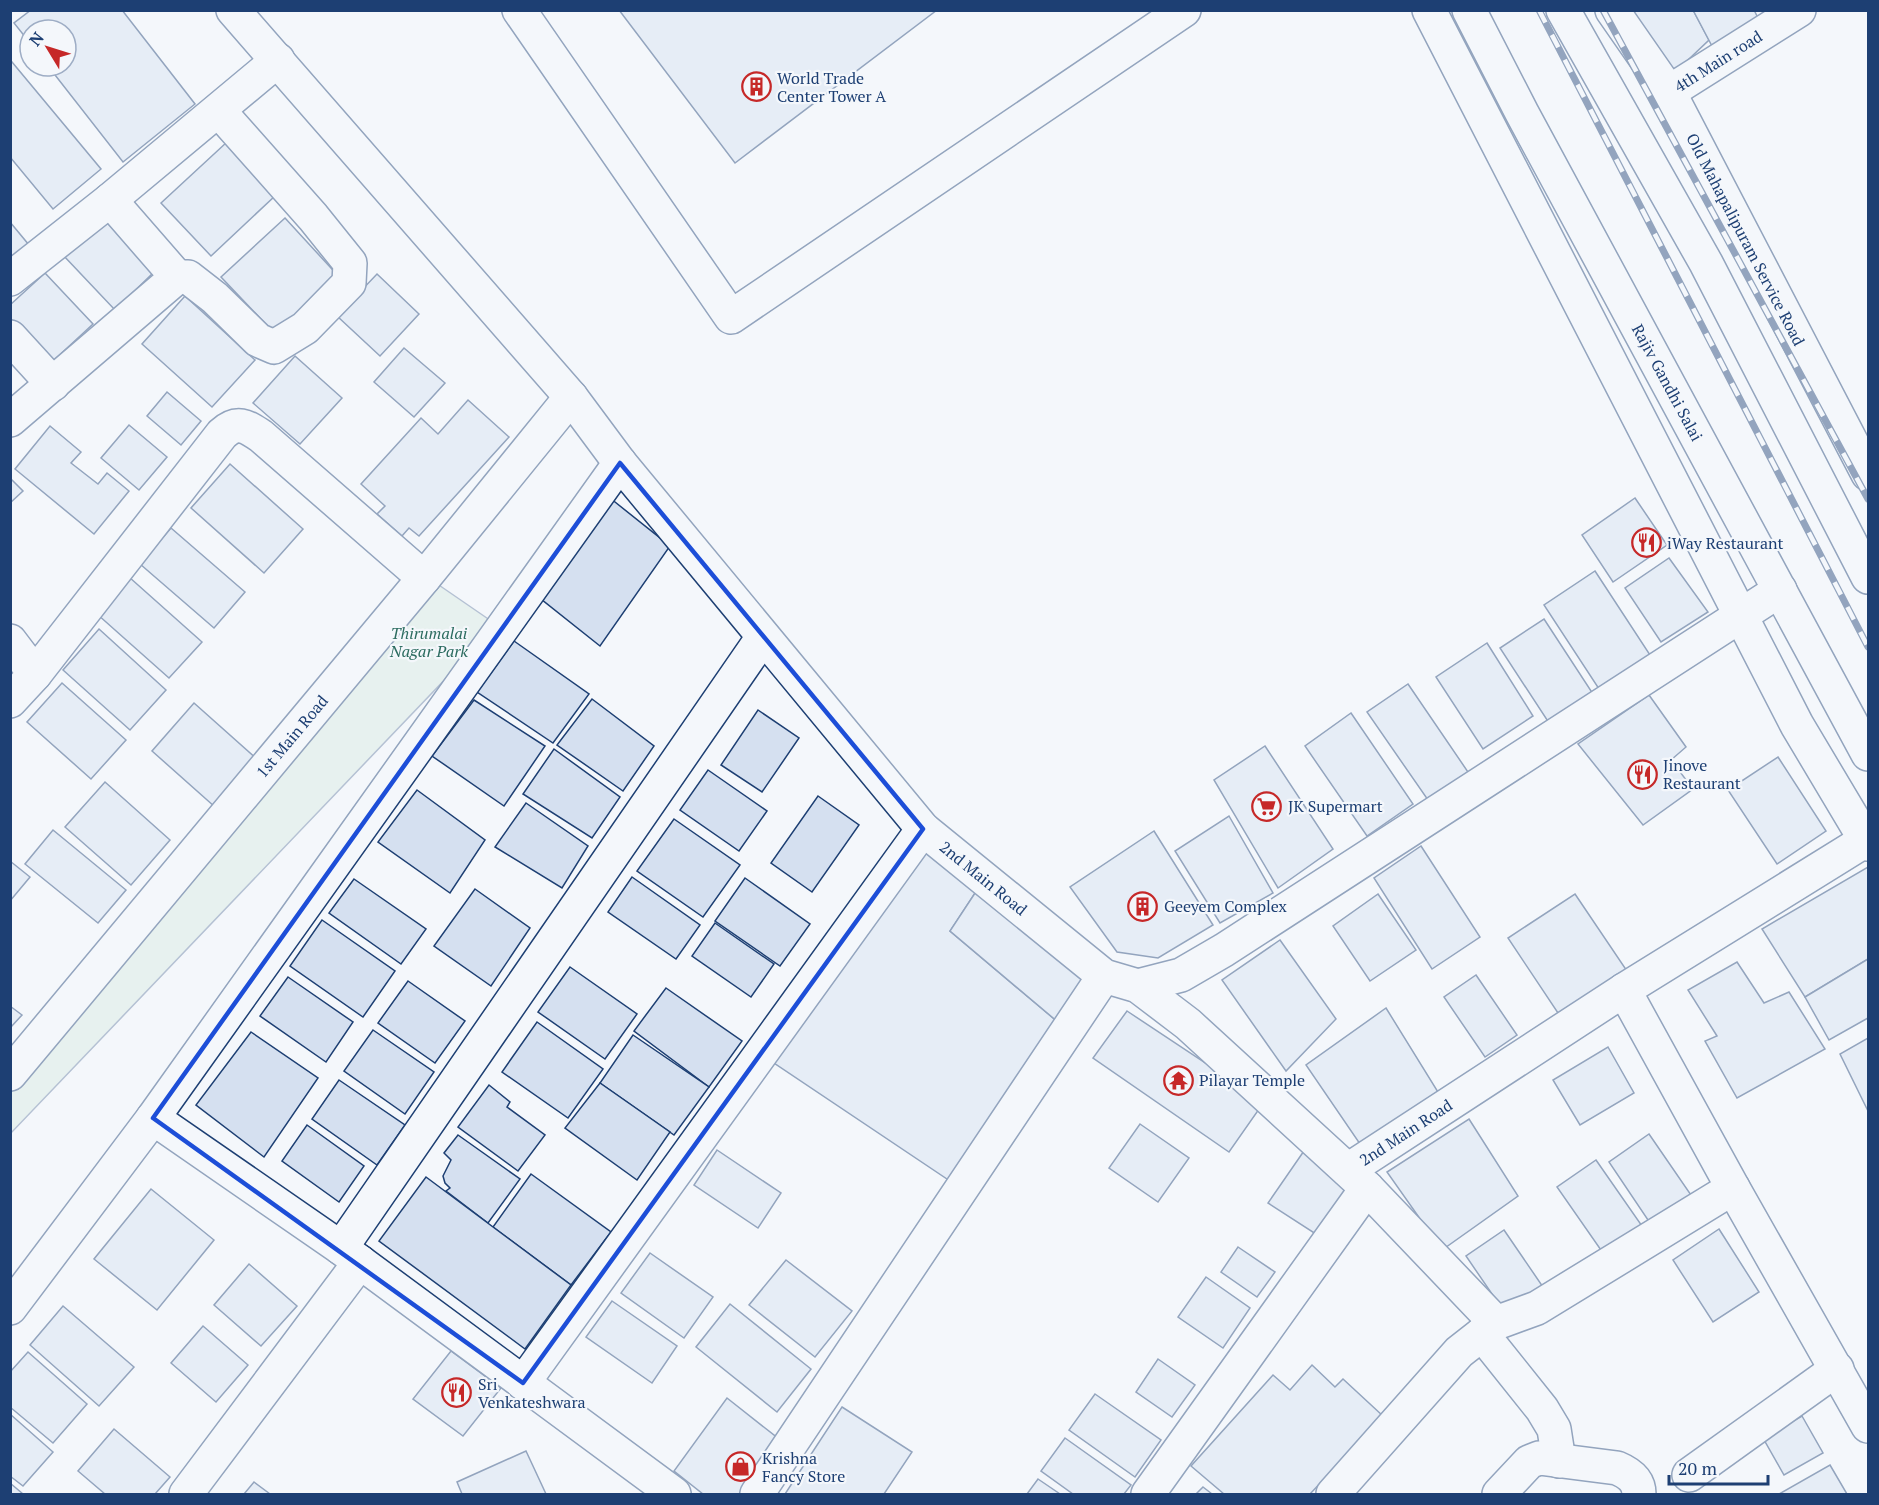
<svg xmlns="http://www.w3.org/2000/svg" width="1879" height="1505" font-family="'PT Serif',serif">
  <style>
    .green { fill: #d7e8df; stroke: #687fa3; stroke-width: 1.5 }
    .building { fill: #d5e0f0; stroke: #1d3f73; stroke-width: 1.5 }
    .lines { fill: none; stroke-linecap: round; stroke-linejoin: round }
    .minor-casing { stroke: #1d3f73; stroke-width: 36 }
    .major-casing { stroke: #1d3f73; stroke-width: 36 }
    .minor { stroke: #f4f7fb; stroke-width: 33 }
    .major { stroke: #f4f7fb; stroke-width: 33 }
    .rail-casing { stroke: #1d3f73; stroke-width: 7 }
    .rail { stroke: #f4f7fb; stroke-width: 4.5; stroke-dasharray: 14; stroke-linecap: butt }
    .marked { fill: none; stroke: #1d4ed8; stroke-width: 4.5; stroke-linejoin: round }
    .labels { text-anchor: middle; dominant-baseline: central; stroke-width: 4.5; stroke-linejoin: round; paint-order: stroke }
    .street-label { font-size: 16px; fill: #1d3f73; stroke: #f4f7fb }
    .poi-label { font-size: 16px; fill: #1d3f73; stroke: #f4f7fb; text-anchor: start }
    .park-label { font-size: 16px; font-style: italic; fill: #2c6c60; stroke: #f4f7fb }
  </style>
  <rect width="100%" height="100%" fill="#f4f7fb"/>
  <polygon class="green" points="433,581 497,625 11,1133 11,1082"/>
  <g class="building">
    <polygon points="31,10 122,10 195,104 123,162 48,66 66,66 66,30 30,30 30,43 14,23"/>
    <polygon points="619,10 937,10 735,163"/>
    <polygon points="1633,10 1693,10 1709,40 1671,76"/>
    <polygon points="1693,10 1754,10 1760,22 1713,48"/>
    <polygon points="12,62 101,169 53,209 10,157 10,63"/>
    <polygon points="227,142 276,195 211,256 161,203"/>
    <polygon points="103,218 154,272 115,310 63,255"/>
    <polygon points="285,218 342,280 279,338 221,277"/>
    <polygon points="10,222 29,245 10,260"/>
    <polygon points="45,273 93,324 52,362 10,318 10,305"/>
    <polygon points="377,274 419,314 380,356 337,316"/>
    <polygon points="185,296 255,360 212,407 142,344"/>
    <polygon points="404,348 445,383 414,417 374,382"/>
    <polygon points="295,356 342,398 300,444 253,403"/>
    <polygon points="167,392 201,421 181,445 147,416"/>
    <polygon points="468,400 509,437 419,536 409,528 402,536 377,514 385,506 361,484 421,418 438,434"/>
    <polygon points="129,425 167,457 139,490 101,458"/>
    <polygon points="50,426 81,452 71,463 98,484 107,473 129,491 94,534 15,469"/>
    <polygon points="230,464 303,529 264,573 191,508"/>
    <polygon points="10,478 23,491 10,503"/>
    <polygon points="610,498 670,546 600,646 536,595"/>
    <polygon points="1635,498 1667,545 1613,582 1582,535"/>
    <polygon points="171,528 245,592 214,628 140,564"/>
    <polygon points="1669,558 1708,612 1661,642 1625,588"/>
    <polygon points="1595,571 1652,658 1601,692 1544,605"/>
    <polygon points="129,577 202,642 169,678 97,614"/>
    <polygon points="1544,619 1595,697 1551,726 1500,648"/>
    <polygon points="99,629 166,690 130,730 63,670"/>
    <polygon points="514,641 589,694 553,743 477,692"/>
    <polygon points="1487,643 1533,716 1483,749 1436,677"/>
    <polygon points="62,683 126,740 91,779 27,722"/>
    <polygon points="1408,684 1468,772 1428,800 1367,712"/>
    <polygon points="1649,695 1686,747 1671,760 1693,789 1643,825 1578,744"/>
    <polygon points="592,699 654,746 623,791 557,745"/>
    <polygon points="474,700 545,746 504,806 432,756"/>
    <polygon points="194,703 258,760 215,807 152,751"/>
    <polygon points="758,710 799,738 762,792 721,765"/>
    <polygon points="1351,713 1413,804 1367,836 1305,746"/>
    <polygon points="1265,746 1333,849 1278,888 1214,780"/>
    <polygon points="554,749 620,797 592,838 523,794"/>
    <polygon points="1778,757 1826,831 1777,864 1728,790"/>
    <polygon points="708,770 767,811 739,851 680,810"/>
    <polygon points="105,782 170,840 131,885 65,827"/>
    <polygon points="417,790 485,840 450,893 378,842"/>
    <polygon points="818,796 859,825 812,892 771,863"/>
    <polygon points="526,803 588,846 562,888 495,847"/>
    <polygon points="1229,816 1273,893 1220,923 1175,851"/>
    <polygon points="674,819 740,865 703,917 637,871"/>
    <polygon points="53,830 126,890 98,923 25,864"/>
    <polygon points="1154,831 1213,925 1158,958 1117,952 1070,887"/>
    <polygon points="926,845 979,887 950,931 1059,1023 950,1181 774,1063"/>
    <polygon points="1421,846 1480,937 1432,969 1374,878"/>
    <polygon points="10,861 30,877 10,901"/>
    <polygon points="1868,867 1868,959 1805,997 1762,929"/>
    <polygon points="632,877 700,925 676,959 608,912"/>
    <polygon points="745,878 810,924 780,966 715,921"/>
    <polygon points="354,879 426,929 401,964 329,913"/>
    <polygon points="979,887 1091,977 1059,1023 950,931"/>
    <polygon points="475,889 530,928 491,986 434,946"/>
    <polygon points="1378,894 1416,950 1370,981 1333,926"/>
    <polygon points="1575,894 1627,971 1560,1016 1508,938"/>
    <polygon points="322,920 395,971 363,1017 290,966"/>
    <polygon points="715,923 774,964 751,997 692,956"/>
    <polygon points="1280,940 1336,1019 1286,1071 1222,980"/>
    <polygon points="1868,959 1868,1018 1829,1040 1805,997"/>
    <polygon points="1737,962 1764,1003 1789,992 1825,1049 1737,1098 1705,1041 1717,1036 1688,990"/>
    <polygon points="570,967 637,1014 605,1059 538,1012"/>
    <polygon points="1476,975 1517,1035 1485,1057 1444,997"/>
    <polygon points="288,977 353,1022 326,1062 260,1016"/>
    <polygon points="408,981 465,1021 435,1063 378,1023"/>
    <polygon points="666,988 742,1041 709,1087 634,1031"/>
    <polygon points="10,1006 22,1015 10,1028"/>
    <polygon points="1386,1008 1438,1092 1360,1144 1306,1065"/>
    <polygon points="1127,1011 1264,1102 1229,1152 1093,1058"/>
    <polygon points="537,1022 603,1069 568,1118 502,1072"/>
    <polygon points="373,1030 434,1072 405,1114 344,1071"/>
    <polygon points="251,1032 318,1078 264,1157 196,1105"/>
    <polygon points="633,1035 709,1087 674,1135 600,1083"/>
    <polygon points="1868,1038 1868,1111 1840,1054"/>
    <polygon points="1608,1047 1634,1093 1580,1125 1553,1080"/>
    <polygon points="339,1080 405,1125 377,1165 312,1119"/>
    <polygon points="600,1083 670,1132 637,1180 565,1128"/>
    <polygon points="489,1085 510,1102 507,1107 545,1135 518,1171 458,1127"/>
    <polygon points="1469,1119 1518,1196 1442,1250 1387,1172"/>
    <polygon points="1140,1124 1189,1158 1158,1202 1109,1168"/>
    <polygon points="307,1125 364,1166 339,1202 282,1161"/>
    <polygon points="1649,1134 1691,1195 1650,1223 1609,1162"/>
    <polygon points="458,1135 520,1179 488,1223 446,1191 450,1188 445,1183 443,1176 451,1160 444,1153"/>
    <polygon points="1306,1148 1355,1198 1322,1238 1268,1203"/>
    <polygon points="717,1150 781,1193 758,1228 694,1185"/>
    <polygon points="1596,1160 1642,1226 1603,1253 1557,1187"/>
    <polygon points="531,1174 611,1232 571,1285 493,1227"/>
    <polygon points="426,1177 571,1285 525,1349 379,1241"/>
    <polygon points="151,1189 214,1240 157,1310 94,1259"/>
    <polygon points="1719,1229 1759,1292 1713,1322 1673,1260"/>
    <polygon points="1504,1230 1543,1287 1505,1313 1466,1256"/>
    <polygon points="1238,1247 1275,1272 1257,1297 1221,1272"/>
    <polygon points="650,1253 713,1297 684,1338 621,1293"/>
    <polygon points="786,1260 852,1311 815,1357 749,1305"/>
    <polygon points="249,1264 297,1306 261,1346 214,1305"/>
    <polygon points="1206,1277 1250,1308 1223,1348 1178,1317"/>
    <polygon points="612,1301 677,1346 652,1383 586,1337"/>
    <polygon points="730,1304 811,1369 777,1412 696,1347"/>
    <polygon points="63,1306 134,1367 99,1406 30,1345"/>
    <polygon points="203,1326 248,1365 216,1402 171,1363"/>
    <polygon points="451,1351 501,1388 463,1436 413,1399"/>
    <polygon points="28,1352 87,1404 53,1443 10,1407 10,1372"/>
    <polygon points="1158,1359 1195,1385 1172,1417 1136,1392"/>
    <polygon points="1312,1365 1335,1387 1343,1379 1383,1416 1310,1494 1224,1494 1191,1466 1273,1375 1290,1390"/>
    <polygon points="1095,1394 1161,1440 1135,1477 1069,1430"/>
    <polygon points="727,1398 779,1439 739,1494 703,1494 674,1471"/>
    <polygon points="842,1407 912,1452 884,1494 785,1494"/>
    <polygon points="10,1414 53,1452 23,1486 10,1476"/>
    <polygon points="1802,1416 1823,1453 1784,1475 1763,1438"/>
    <polygon points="114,1429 170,1477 155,1494 105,1494 78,1471"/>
    <polygon points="1065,1438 1131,1485 1124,1494 1073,1494 1041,1471"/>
    <polygon points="526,1451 546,1494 462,1494 457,1482"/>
    <polygon points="1830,1465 1847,1494 1779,1494"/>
    <polygon points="1038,1479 1060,1494 1027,1494"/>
    <polygon points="254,1482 270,1494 244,1494"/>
    <polygon points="10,1483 23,1494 10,1494"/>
    <polygon points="1203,1487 1212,1494 1196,1494"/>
  </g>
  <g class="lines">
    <defs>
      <g id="minor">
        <path id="s1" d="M233 10 571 397 620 463 923 829 1104 976 1138 986 1188 1024 1367 1188 1496 1323"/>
        <polyline points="519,10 731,317 1184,10"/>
        <polyline points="1429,10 1797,725 1868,844"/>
        <path id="s2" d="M1612 10 1669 92 1868 474"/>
        <path id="s3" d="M1669 92 1799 10"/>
        <polyline points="177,277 188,277 215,298 258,340 274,347 305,328 349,283 350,263 313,217 219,111"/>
        <polyline points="10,279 110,200 278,60"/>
        <polyline points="10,337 53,384"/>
        <polyline points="10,420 177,277 110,200"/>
        <polyline points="10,641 35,674"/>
        <path d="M10 701 35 674 222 434C237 420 246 426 261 436L424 578"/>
        <polyline points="1138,986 1181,975 1224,950 1780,590"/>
        <polyline points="1624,990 1733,1188 1868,1426"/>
        <path id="s4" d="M10 1074 424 578 571 397"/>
        <polyline points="153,1118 341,1248 674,1494"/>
        <path id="s5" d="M1348 1170 1624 990 1866 840"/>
        <polyline points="341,1248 763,637"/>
        <polyline points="10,1308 153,1118 620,463"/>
        <polyline points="1482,1334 1542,1409 1554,1429 1559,1461"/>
        <polyline points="523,1383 923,829"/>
        <polyline points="1689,1475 1837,1369"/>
        <polyline points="186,1494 360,1262"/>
        <polyline points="757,1494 1104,976"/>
        <polyline points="1148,1494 1367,1188"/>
        <polyline points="1333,1494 1459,1352 1496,1323 1537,1308 1733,1188"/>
        <path d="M1499 1494 1529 1462 1539 1458 1617 1468C1629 1473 1639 1480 1639 1494"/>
      </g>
      <g id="major">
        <path id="s6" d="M1469 10 1522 113 1868 754"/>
        <polyline points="1563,10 1706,263 1868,577"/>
      </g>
    </defs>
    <use href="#minor" class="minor-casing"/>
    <use href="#major" class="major-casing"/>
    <use href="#minor" class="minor"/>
    <use href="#major" class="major"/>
    <defs>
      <g id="rail">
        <polyline points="1539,10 1868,647"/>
        <polyline points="1603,10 1868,499"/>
      </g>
    </defs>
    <use href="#rail" class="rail-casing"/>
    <use href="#rail" class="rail"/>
  </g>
  <path d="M0 0H1879V1505H0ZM620 463 923 829 523 1383 153 1118Z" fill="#f4f7fb" fill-opacity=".55" fill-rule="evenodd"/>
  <path class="marked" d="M620 463 923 829 523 1383 153 1118Z"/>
  <defs>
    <symbol id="building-ring" viewBox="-11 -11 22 22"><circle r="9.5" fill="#f4f7fb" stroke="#c62828" stroke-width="1.5"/><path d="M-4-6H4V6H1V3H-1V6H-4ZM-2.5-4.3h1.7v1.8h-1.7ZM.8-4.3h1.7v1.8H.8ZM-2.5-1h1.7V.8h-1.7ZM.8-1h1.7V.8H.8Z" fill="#c62828"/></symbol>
    <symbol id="restaurant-ring" viewBox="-11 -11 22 22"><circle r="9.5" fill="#f4f7fb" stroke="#c62828" stroke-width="1.5"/><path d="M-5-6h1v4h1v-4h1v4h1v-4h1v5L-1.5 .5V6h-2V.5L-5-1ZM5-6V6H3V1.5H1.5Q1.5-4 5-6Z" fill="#c62828"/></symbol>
    <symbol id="supermarket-ring" viewBox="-11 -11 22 22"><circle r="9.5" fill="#f4f7fb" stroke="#c62828" stroke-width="1.5"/><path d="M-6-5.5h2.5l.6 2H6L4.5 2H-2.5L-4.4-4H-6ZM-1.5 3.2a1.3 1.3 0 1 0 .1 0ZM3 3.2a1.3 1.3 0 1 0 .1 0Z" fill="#c62828"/></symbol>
    <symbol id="temple-ring" viewBox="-11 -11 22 22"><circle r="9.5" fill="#f4f7fb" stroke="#c62828" stroke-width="1.5"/><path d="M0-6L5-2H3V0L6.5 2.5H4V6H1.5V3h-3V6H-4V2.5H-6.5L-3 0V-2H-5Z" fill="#c62828"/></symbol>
    <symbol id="shop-ring" viewBox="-11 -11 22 22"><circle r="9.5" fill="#f4f7fb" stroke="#c62828" stroke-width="1.5"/><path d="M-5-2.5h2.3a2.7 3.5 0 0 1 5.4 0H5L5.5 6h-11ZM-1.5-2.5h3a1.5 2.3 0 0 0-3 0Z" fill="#c62828"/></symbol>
  </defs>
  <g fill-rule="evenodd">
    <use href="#building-ring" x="740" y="70" width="33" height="33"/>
    <use href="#restaurant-ring" x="1630" y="526" width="33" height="33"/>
    <use href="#restaurant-ring" x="1626" y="758" width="33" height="33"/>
    <use href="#supermarket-ring" x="1250" y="790" width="33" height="33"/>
    <use href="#building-ring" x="1126" y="890" width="33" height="33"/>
    <use href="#temple-ring" x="1162" y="1064" width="33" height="33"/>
    <use href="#restaurant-ring" x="440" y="1376" width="33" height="33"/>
    <use href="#shop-ring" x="724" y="1450" width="33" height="33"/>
  </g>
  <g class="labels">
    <g class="street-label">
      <text stroke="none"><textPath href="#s3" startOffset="58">4th Main road</textPath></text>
      <text stroke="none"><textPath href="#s2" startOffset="266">Old Mahapalipuram Service Road</textPath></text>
      <text stroke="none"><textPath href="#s6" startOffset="422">Rajiv Gandhi Salai</textPath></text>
      <text stroke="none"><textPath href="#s4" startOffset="440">1st Main Road</textPath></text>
      <text stroke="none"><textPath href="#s1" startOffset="1149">2nd Main Road</textPath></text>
      <text stroke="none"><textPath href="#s5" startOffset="69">2nd Main Road</textPath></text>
    </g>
    <g class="poi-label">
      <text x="777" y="78">World Trade<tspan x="777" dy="18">Center Tower A</tspan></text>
      <text x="1667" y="543">iWay Restaurant</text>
      <text x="1663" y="765">Jinove<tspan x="1663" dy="18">Restaurant</tspan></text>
      <text x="1288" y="806">JK Supermart</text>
      <text x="1164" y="906">Geeyem Complex</text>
      <text x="1199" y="1080">Pilayar Temple</text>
      <text x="478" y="1384">Sri<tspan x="478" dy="18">Venkateshwara</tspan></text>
      <text x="762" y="1458">Krishna<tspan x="762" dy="18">Fancy Store</tspan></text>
    </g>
    <g class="park-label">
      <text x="429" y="633">Thirumalai<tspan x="429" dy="18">Nagar Park</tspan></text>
    </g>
  </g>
  <rect width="1879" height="1505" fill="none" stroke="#1d3f73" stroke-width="24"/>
  <g transform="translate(48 48) rotate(308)"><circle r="28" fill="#f4f7fb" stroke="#9eadc5" stroke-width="1.5"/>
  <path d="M0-4.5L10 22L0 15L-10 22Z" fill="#c62828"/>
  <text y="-9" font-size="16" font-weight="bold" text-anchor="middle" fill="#1d3f73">N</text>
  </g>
  <path d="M1669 1475v9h99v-9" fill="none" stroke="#1d3f73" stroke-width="3"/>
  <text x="1678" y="1475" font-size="18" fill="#1d3f73" stroke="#f4f7fb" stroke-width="4.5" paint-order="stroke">20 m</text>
</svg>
